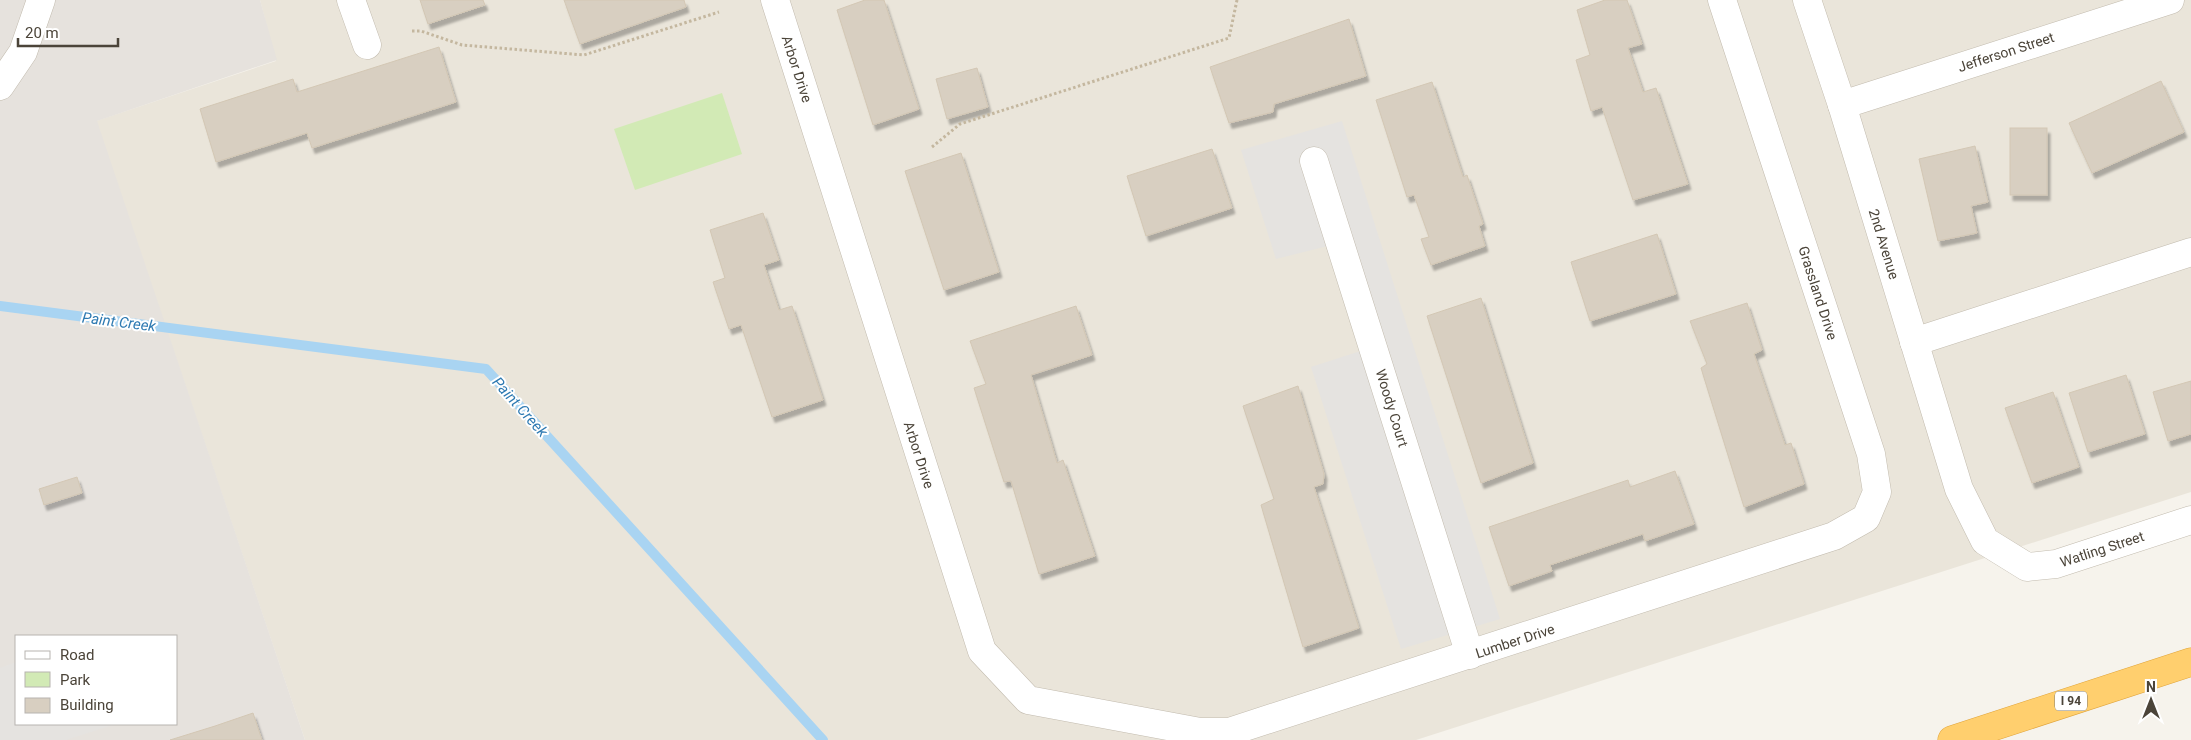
<svg xmlns="http://www.w3.org/2000/svg" width="2191" height="740" font-family="Roboto,sans-serif">
  <style>
    .residential { fill: #eae5da }
    .industrial { fill: #e6e2dd; fill-rule: evenodd }
    .green { fill: #d2eab5 }
    .parking { fill: #e5e3e0 }
    .lines { fill: none; stroke-linecap: round; stroke-linejoin: round }
    .stream { stroke: #a9d4f2; stroke-width: 10 }
    .building { fill: #d8cfc1; stroke: #d3c7b4; filter: url(#shadow) }
    .minor-casing { stroke: #c2bbae; stroke-width: 29 }
    .highway-casing { stroke: #e0a43c; stroke-width: 29 }
    .path { stroke: #c4b79f; stroke-width: 3; stroke-dasharray: 2.5 2.5; stroke-linecap: butt }
    .minor { stroke: #fff; stroke-width: 28 }
    .highway { stroke: #ffcf6e; stroke-width: 28 }
    .labels { text-anchor: middle; dominant-baseline: central; stroke-width: 4; stroke-linejoin: round; paint-order: stroke }
    .shield { fill: #fff; stroke: #817c74; stroke-width: 1 }
    .shield-label { font-size: 12px; font-weight: bold; fill: #4b4439 }
    .street-label { font-size: 14px; fill: #4b4439; stroke: #fff }
    .water-label { font-size: 15px; font-style: italic; fill: #2e7ab2; stroke: #fff }
  </style>
  <defs>
    <filter id="shadow"><feDropShadow dx="3" dy="5.5" stdDeviation="1" flood-color="#0004"/></filter>
  </defs>
  <rect width="100%" height="100%" fill="#f6f3ec"/>
  <polygon class="residential" points="260,0 2191,0 2191,492 1416,740 305,740 96,121 276,61"/>
  <path class="industrial" d="M0 0H260L277 60 97 121 305 740H0ZM16 636H176V724H16Z"/>
  <polygon class="green" points="722,93 742,154 635,190 614,129"/>
  <g class="parking">
    <polygon points="1342,121 1500,619 1401,649 1311,367 1373,347 1340,243 1276,259 1241,150"/>
    <polygon points="16,662 16,724 116,724 66,740 0,740 0,668"/>
  </g>
  <g class="lines">
    <polyline class="stream" points="0,306 486,369 823,740"/>
  </g>
  <g class="building">
    <polygon points="420,0 483,0 485,5 428,24"/>
    <polygon points="564,0 684,0 686,7 580,44"/>
    <polygon points="865,0 884,0 919,109 873,125 837,10"/>
    <polygon points="1605,0 1627,0 1642,44 1628,48 1643,92 1656,88 1688,184 1633,200 1602,107 1591,111 1576,60 1590,55 1577,10"/>
    <polygon points="1349,19 1366,76 1274,104 1273,112 1229,123 1210,67"/>
    <polygon points="439,47 456,102 312,148 307,133 216,162 200,109 293,79 297,92"/>
    <polygon points="977,68 988,107 947,119 936,79"/>
    <polygon points="2161,81 2184,132 2092,173 2069,123"/>
    <polygon points="1432,82 1463,177 1467,175 1483,224 1479,226 1485,246 1431,265 1421,239 1429,237 1414,195 1407,197 1376,100"/>
    <rect x="2010" y="128" width="37" height="67"/>
    <polygon points="1975,146 1988,202 1971,206 1977,233 1938,241 1919,159"/>
    <polygon points="1212,149 1232,208 1146,236 1127,176"/>
    <polygon points="961,153 999,272 944,290 905,171"/>
    <polygon points="763,213 779,260 764,265 779,310 792,306 823,400 772,417 741,325 729,329 713,282 725,278 710,230"/>
    <polygon points="1657,234 1676,294 1590,321 1571,262"/>
    <polygon points="1481,298 1533,463 1481,483 1427,316"/>
    <polygon points="1747,303 1762,350 1754,354 1785,445 1791,443 1804,484 1744,507 1701,368 1707,364 1690,321"/>
    <polygon points="1076,306 1092,355 1031,375 1057,463 1063,460 1095,556 1039,574 1011,481 1004,482 974,388 986,384 970,341"/>
    <polygon points="2126,375 2145,434 2088,452 2069,393"/>
    <polygon points="2191,381 2191,434 2168,441 2153,392"/>
    <polygon points="1298,386 1324,474 1323,484 1314,487 1359,628 1303,647 1261,505 1274,499 1243,406"/>
    <polygon points="2053,392 2079,467 2032,483 2005,408"/>
    <polygon points="1675,471 1694,524 1645,541 1643,534 1550,565 1552,571 1509,586 1489,527 1628,480 1630,487"/>
    <polygon points="77,477 82,493 44,505 39,489"/>
    <polygon points="253,713 262,740 170,740 215,726"/>
  </g>
  <g class="lines">
    <defs>
      <g id="minor">
        <polyline points="351,0 367,45"/>
        <polyline points="775,0 982,651 1028,700 1200,732 1229,732 1834,536 1866,518 1877,492 1871,454 1722,0"/>
        <polyline points="1807,0 1842,105 1959,489 1985,541 2027,567 2056,564 2191,520"/>
        <polyline points="0,86 23,52 41,0"/>
        <polyline points="1842,105 2170,0"/>
        <polyline points="1314,161 1470,655"/>
        <polyline points="1914,342 2191,252"/>
      </g>
      <polyline id="highway" points="1952,740 2191,662"/>
    </defs>
    <use href="#minor" class="minor-casing"/>
    <use href="#highway" class="highway-casing"/>
    <g class="path">
      <polyline points="412,31 421,31 462,45 584,55 719,12"/>
      <polyline points="932,147 960,124 1229,38 1237,0"/>
    </g>
    <use href="#minor" class="minor"/>
    <use href="#highway" class="highway"/>
  </g>
  <g class="labels">
    <rect class="shield" x="2055" y="691.5" width="32" height="19" rx="4"/>
    <g class="shield-label">
      <text x="2071" y="701">I 94</text>
    </g>
    <g class="street-label">
      <text transform="translate(2006 52) rotate(-18)">Jefferson Street</text>
      <text transform="translate(797 69) rotate(72)">Arbor Drive</text>
      <text transform="translate(1884 244) rotate(73)">2nd Avenue</text>
      <text transform="translate(1818 293) rotate(72)">Grassland Drive</text>
      <text transform="translate(1392 408) rotate(73)">Woody Court</text>
      <text transform="translate(919 455) rotate(72)">Arbor Drive</text>
      <text transform="translate(2102 549) rotate(-18)">Watling Street</text>
      <text transform="translate(1515 641) rotate(-18)">Lumber Drive</text>
    </g>
    <g class="water-label">
      <text transform="translate(119 322) rotate(7)">Paint Creek</text>
      <text transform="translate(520 407) rotate(48)">Paint Creek</text>
    </g>
  </g>
  <rect x="15" y="635" width="162" height="90" fill="#ffffff" stroke="#b7b4b0"/>
  <rect x="25" y="651" width="25" height="8" fill="#ffffff" stroke="#b7b4b0"/>
  <text x="60" y="660" font-size="15" fill="#4b4439">Road</text>
  <rect x="25" y="672" width="25" height="15" fill="#d2eab5" stroke="#b7b4b0"/>
  <text x="60" y="685" font-size="15" fill="#4b4439">Park</text>
  <rect x="25" y="698" width="25" height="15" fill="#d8cfc1" stroke="#b7b4b0"/>
  <text x="60" y="710" font-size="15" fill="#4b4439">Building</text>
  <g transform="translate(2151 700)" stroke="#ffffff" stroke-width="4" paint-order="stroke">
  <path d="M0-4L9 19L0 12L-9 19Z" fill="#4b4439"/>
  <text y="-8" font-size="14" font-weight="bold" text-anchor="middle" fill="#4b4439">N</text>
  </g>
  <path d="M18 38v8h100v-8" fill="none" stroke="#4b4439" stroke-width="2.5"/>
  <text x="25" y="38" font-size="15" fill="#4b4439" stroke="#ffffff" stroke-width="4" paint-order="stroke">20 m</text>
</svg>
